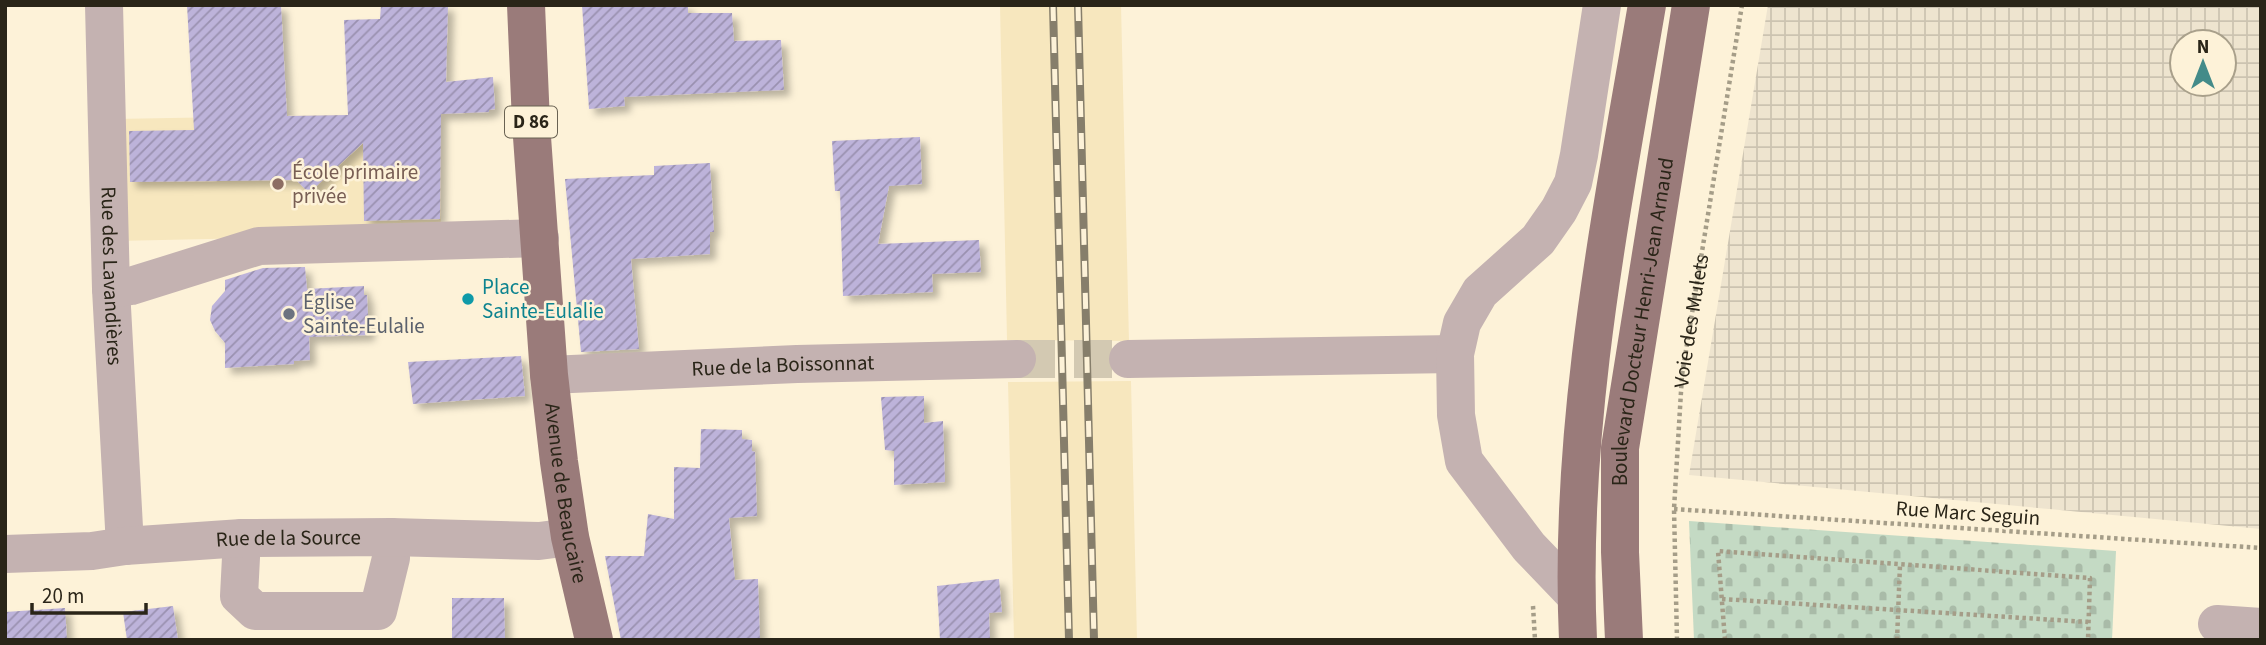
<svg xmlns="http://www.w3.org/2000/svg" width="2266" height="645" font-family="'Source Sans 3',sans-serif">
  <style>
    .industrial { fill: url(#industrial-grid); fill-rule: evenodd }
    .built { fill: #f7e7be }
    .cemetery { fill: url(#cemetery-stones) }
    .building { fill: url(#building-hatch); filter: url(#shadow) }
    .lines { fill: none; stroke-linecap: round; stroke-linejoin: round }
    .minor-tunnel { stroke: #d3c9b2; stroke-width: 38; stroke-dasharray: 38 19; stroke-linecap: butt }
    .path { stroke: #a59d88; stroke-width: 4.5; stroke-dasharray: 3.5 3.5; stroke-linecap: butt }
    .minor { stroke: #c4b2b1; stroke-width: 38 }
    .major { stroke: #9a7b7a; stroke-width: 38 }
    .rail-casing { stroke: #867e6b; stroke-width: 8 }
    .rail { stroke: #fdf2d8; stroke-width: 5; stroke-dasharray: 16; stroke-linecap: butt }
    .education-dot { fill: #8d6e63; stroke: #fdf2d8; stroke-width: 2.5 }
    .culture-dot { fill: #0f9aa8; stroke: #fdf2d8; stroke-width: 2.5 }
    .worship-dot { fill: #6b7280; stroke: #fdf2d8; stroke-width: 2.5 }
    .labels { text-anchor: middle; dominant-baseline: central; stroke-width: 5; stroke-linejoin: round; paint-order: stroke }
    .shield { fill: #fdf2d8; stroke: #696252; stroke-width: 2 }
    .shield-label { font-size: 19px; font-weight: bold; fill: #2a2518 }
    .education-label { font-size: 21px; fill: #785e54; stroke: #fdf2d8; text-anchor: start }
    .street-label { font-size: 21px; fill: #2a2518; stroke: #fdf2d8 }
    .culture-label { font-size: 21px; fill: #0d838f; stroke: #fdf2d8; text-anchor: start }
    .worship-label { font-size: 21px; fill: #5b616d; stroke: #fdf2d8; text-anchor: start }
  </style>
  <defs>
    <pattern id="industrial-grid" width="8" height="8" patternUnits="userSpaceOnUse" patternTransform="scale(1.75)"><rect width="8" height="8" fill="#eee4cf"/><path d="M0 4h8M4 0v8" fill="none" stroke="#ccc3b1"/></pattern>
    <pattern id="cemetery-stones" width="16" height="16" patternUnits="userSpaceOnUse" patternTransform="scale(1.75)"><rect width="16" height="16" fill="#c4dac4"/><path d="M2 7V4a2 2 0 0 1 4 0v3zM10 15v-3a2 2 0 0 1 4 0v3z" fill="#a9bba8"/></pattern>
    <pattern id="building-hatch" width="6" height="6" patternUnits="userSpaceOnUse" patternTransform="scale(1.75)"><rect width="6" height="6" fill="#bdb3da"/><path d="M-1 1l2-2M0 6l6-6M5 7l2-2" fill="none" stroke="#9a91b0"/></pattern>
    <filter id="shadow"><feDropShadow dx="6" dy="6" stdDeviation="3.5" flood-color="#0004"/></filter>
  </defs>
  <rect width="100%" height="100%" fill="#fdf2d8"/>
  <path class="industrial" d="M1768 5H2261V529L1689 475ZM2182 42H2224V84H2182Z"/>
  <g class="built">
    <polygon points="1000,5 1121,5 1129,341 1007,340"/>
    <polygon points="404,114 404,142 441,142 441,234 115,241 114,119"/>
    <polygon points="1131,381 1137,640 1014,640 1008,382"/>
  </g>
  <polygon class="cemetery" points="1689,521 2116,551 2112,640 1694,640"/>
  <g class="building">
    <polygon points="187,5 281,5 287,116 348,115 344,20 380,19 381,5 448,5 446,82 493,77 495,109 489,110 489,112 441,114 440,219 364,221 363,143 309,193 296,180 130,182 129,131 194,130"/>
    <polygon points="582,5 688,5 688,13 732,13 734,41 781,40 784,90 624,97 625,106 589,109"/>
    <polygon points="920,137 922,184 889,186 878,244 979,240 981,272 932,274 933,292 843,296 840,191 835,191 832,141"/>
    <polygon points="710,163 714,232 710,232 710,254 631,259 639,349 581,352 565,179 654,175 654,166"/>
    <polygon points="305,267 307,289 364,286 364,295 367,295 369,335 309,337 310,360 294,361 294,364 225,368 225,343 215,331 210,320 212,306 225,291 225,280 263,268"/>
    <polygon points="521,356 525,396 413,404 408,362"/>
    <polygon points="924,396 924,423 943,421 945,482 894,485 894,451 885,450 881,397"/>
    <polygon points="701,429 742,430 742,439 752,440 752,451 755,452 757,516 729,518 735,580 758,579 760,640 621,640 605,556 644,556 648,514 674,519 674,467 700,468"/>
    <polygon points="999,579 1002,612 989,613 990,640 940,640 937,586"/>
    <polygon points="452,598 504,598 505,640 452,640"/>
    <polygon points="173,606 178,640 127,640 123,612"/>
    <polygon points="65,608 67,640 5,640 5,612"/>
  </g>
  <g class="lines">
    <polyline class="minor-tunnel" points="1017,359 1128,359"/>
    <g class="path">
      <polyline points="1674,509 2261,548"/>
      <polyline points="1722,599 2088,622"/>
      <polyline points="1533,606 1535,640"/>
      <path id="s1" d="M1677 640 1674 509 1682 375 1742 5"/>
      <polyline points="1725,640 1718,551 2090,578 2088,640"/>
      <polyline points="1897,640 1900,565"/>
    </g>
    <g class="minor">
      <path id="s2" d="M104 5 111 289 125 546"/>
      <polyline points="111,289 131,286 259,246 540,238"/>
      <polyline points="1128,359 1455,354"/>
      <path id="s3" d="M549 375 797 364 1017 359"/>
      <polyline points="242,538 239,596 255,611 378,611 391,558 391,537"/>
      <path id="s4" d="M5 554 92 551 125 546 242 538 391 537 539 541 570 537"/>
      <polyline points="1576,596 1529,547 1464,461 1456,415 1455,354 1462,323 1480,292 1538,240 1559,210 1573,183 1579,155 1602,5"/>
      <polyline points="2217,624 2261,627"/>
    </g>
    <g class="major">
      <path id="s5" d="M526 5 531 123 549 375 559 462 570 537 594 640"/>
      <path d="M1578 640C1568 426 1611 215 1647 5"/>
      <path id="s6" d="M1624 640 1620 552V448L1691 5"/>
    </g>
    <defs>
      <g id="rail">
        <polyline points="1053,5 1069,640"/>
        <polyline points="1078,5 1094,640"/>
      </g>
    </defs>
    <use href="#rail" class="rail-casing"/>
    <use href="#rail" class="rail"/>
  </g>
  <circle class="education-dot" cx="278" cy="184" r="7"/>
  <circle class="culture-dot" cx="468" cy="299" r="7"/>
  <circle class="worship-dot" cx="289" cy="314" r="7"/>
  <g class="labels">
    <rect class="shield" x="505" y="106.5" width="52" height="31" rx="5"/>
    <g class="shield-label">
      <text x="531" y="122">D 86</text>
    </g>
    <g class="education-label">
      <text x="292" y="172">École primaire<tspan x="292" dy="24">privée</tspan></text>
    </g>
    <g class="street-label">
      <text stroke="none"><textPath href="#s2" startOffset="271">Rue des Lavandières</textPath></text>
      <text stroke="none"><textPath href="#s1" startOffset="320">Voie des Mulets</textPath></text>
      <text stroke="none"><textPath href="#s6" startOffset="320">Boulevard Docteur Henri-Jean Arnaud</textPath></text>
      <text stroke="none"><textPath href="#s3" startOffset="234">Rue de la Boissonnat</textPath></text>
      <text stroke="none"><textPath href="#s5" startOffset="490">Avenue de Beaucaire</textPath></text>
      <text transform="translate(1968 513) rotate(4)">Rue Marc Seguin</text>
      <text stroke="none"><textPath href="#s4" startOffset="284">Rue de la Source</textPath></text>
    </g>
    <g class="culture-label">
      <text x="482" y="287">Place<tspan x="482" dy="24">Sainte-Eulalie</tspan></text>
    </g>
    <g class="worship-label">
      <text x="303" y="302">Église<tspan x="303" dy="24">Sainte-Eulalie</tspan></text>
    </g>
  </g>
  <rect width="2266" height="645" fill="none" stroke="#2a2518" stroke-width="14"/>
  <g transform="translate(2203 63)"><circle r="33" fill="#fdf2d8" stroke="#a9a08b" stroke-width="2"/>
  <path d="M0-5L12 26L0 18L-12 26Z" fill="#438b89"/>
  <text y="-10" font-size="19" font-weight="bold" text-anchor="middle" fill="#2a2518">N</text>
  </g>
  <path d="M32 603v10h114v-10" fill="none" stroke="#2a2518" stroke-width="3.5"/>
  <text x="42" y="603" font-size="21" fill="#2a2518" stroke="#fdf2d8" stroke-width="5" paint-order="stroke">20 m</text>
</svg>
